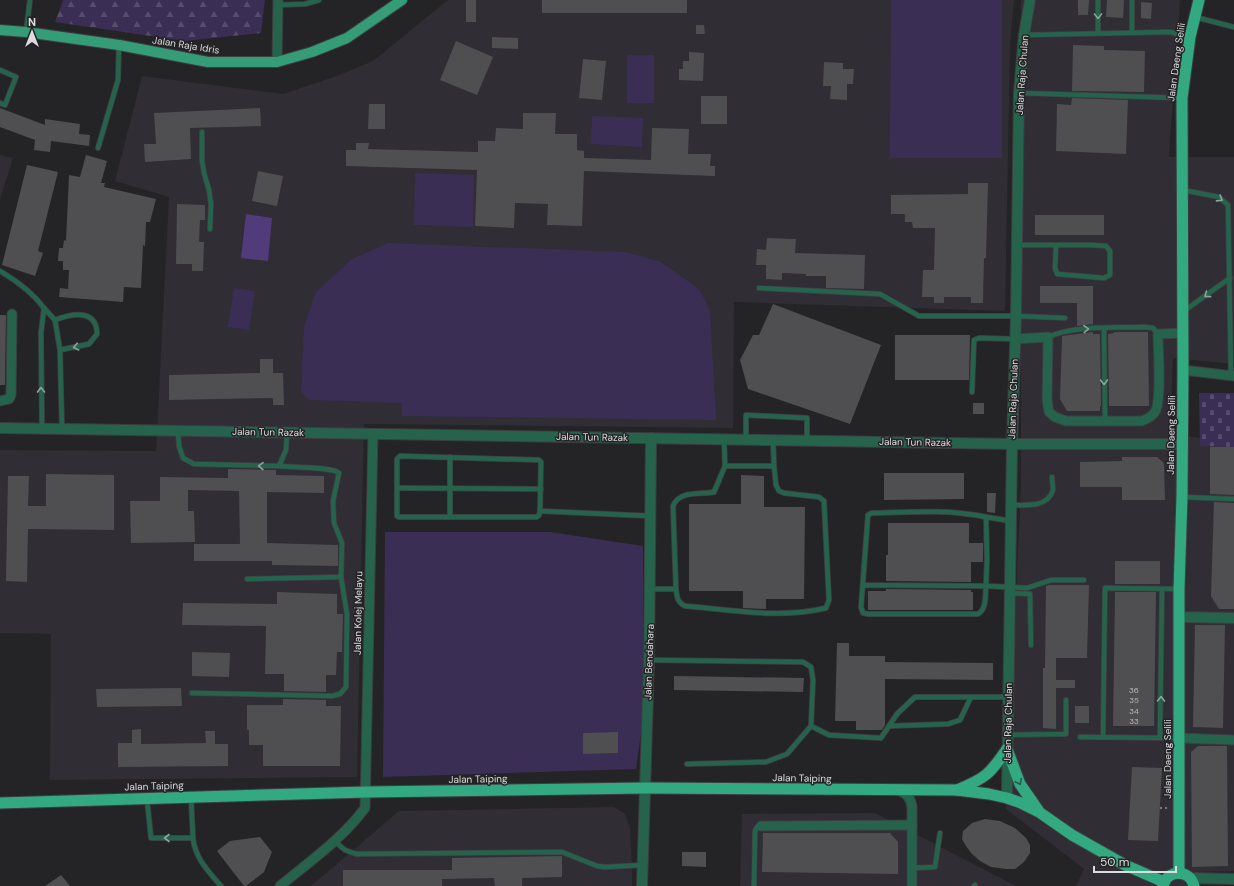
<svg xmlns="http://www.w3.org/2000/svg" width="1234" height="886" font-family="'DM Sans',sans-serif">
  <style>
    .built { fill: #302d34 }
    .grass { fill: #3b2e55 }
    .forest { fill: url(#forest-firs) }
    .cemetery { fill: url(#cemetery-stones) }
    .water { fill: #523b7a }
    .building { fill: #4f4e51 }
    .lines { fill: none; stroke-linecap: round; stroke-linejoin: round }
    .service-casing { stroke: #3e3d40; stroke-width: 6 }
    .minor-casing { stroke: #3e3d40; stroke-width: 11 }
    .tertiary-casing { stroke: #3e3d40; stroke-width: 12 }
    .primary-casing { stroke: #3e3d40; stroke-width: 12 }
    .trunk-casing { stroke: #3e3d40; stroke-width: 13 }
    .path { stroke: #7a797b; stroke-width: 2; stroke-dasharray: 2 3; stroke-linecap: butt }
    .service { stroke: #26634c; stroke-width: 4.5 }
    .minor { stroke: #26634c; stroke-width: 9 }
    .tertiary { stroke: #26634c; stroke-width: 10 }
    .primary { stroke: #349d77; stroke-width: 10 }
    .trunk { stroke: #32a980; stroke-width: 11 }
    .oneway { stroke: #8aa59c }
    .oneway2 { stroke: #2a594a }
    .labels { text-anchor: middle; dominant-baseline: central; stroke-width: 3; stroke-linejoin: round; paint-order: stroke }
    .number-label { font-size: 8px; fill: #b9b8ba }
    .street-label { font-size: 10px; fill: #dcdbdd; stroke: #242326 }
  </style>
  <defs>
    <pattern id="forest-firs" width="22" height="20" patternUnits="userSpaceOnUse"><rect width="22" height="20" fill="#3b2e55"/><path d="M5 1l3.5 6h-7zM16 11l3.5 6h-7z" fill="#574c6d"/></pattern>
    <pattern id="cemetery-stones" width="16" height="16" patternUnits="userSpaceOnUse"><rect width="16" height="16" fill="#3b2e55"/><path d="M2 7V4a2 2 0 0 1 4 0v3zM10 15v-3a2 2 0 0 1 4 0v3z" fill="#574c6d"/></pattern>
  </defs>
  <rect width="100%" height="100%" fill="#242326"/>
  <g class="built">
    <polygon points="448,0 1014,0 1010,46 1005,311 734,302 733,428 364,424 357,777 50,780 51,634 0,633 0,450 156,451 169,197 115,181 142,76 283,94 337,76 373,61"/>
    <polygon points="1021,0 1180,0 1169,157 1234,157 1234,364 1173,358 1170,434 1234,442 1234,871 1200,872 1196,886 1076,886 1084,869 1006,809 1021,486"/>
    <polygon points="0,155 13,158 0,200"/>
    <polygon points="614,807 625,814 630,828 632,865 632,886 311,886 399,811"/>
    <polygon points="875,813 1016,886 740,886 742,814"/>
  </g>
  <g class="grass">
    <polygon points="891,0 1002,0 1002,158 890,158"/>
    <rect x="627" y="55" width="27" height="48"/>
    <polygon points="592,116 643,118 642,147 591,144"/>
    <polygon points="415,173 474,175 473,227 414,225"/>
    <polygon points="388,243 625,252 661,262 699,289 710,311 716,420 402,416 402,403 309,400 301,392 304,326 316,292 352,259"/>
    <polygon points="234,288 255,291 249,330 228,327"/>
    <polygon points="385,532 550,532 643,546 643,718 636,769 383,777"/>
  </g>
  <polygon class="forest" points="63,0 265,0 261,33 185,41 55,22"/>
  <polygon class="cemetery" points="1199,393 1234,393 1234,447 1200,446"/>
  <polygon class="water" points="246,214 272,218 268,261 241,258"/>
  <g class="building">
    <rect x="466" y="0" width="10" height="22"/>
    <rect x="542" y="0" width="145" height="13"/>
    <polygon points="1078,0 1089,0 1088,15 1078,15"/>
    <polygon points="1107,0 1124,0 1123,18 1106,17"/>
    <polygon points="1141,2 1152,3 1151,19 1141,18"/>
    <polygon points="696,25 704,25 705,34 696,34"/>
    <polygon points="492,37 518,38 518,49 492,48"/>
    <polygon points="456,41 493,57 477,95 440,80"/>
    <polygon points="1073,45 1104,46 1104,50 1145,51 1144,92 1072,91"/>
    <polygon points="689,52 704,53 703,81 679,80 679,69 683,69 683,61 689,61"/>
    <polygon points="583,59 606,61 602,100 579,98"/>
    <polygon points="824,62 843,63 843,69 854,69 853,84 847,84 847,100 830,99 831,86 823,86"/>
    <rect x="701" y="96" width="26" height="28"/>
    <polygon points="1072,98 1128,100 1126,154 1056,151 1057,104 1071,105"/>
    <polygon points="369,104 385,104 385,129 368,129"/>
    <polygon points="0,108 45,125 45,119 80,124 79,134 90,135 89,146 51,141 50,152 34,150 35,140 0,127"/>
    <polygon points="260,108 261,126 190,128 191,159 145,162 144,144 156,144 154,113"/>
    <polygon points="523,113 556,113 555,134 577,134 577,150 584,151 584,158 651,160 652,128 689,129 688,154 711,154 710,166 715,166 715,176 584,171 582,226 547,225 548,204 515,203 514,228 475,226 477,170 346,166 346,150 356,150 356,143 369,143 368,149 478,152 478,141 495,141 496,128 523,129"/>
    <polygon points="86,155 107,161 101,183 105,183 104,187 156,199 150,222 146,222 145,246 143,245 141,288 124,287 123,302 59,297 60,288 68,289 69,270 63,270 63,261 58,261 59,248 63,248 64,240 66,241 69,175 80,177"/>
    <polygon points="27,165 58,172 38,251 43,253 35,276 2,265"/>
    <polygon points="258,171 283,176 277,206 252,201"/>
    <polygon points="968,183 988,183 986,258 984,258 983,303 971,303 971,297 944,297 944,303 934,303 934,297 922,297 923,270 934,270 935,228 913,228 912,222 905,222 905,214 891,214 891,195 968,194"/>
    <polygon points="177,204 205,205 205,220 200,220 199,242 204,242 203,271 192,271 192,264 176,264"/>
    <rect x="1035" y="215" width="69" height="20"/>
    <polygon points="767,238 796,239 795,253 865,255 864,289 826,288 826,276 806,276 806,274 782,273 782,280 766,279 766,265 756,265 757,249 766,250"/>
    <polygon points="1040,286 1093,286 1093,324 1077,326 1077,303 1040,303"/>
    <polygon points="773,304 881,345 850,424 748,389 740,360 753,335 759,335"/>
    <polygon points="0,315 6,315 5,385 0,385"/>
    <polygon points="1093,332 1093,334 1100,334 1101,406 1100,406 1100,411 1067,411 1060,399 1062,336"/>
    <polygon points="1114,332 1148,332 1149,406 1109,406 1108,334 1114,333"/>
    <polygon points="895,335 970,335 969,380 895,380"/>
    <polygon points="260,359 273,359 273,373 283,373 284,405 273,405 273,398 169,400 169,375 260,373"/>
    <rect x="973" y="403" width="11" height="11"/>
    <polygon points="1210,447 1234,447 1234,495 1210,494"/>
    <polygon points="1122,457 1157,457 1164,463 1165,500 1122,500 1122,487 1080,487 1080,462 1122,461"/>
    <polygon points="228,469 276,470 276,475 324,476 324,493 267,492 267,543 338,545 338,566 272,565 272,561 194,561 194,544 240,544 239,491 188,490 188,511 194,511 195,542 131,543 130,501 160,501 160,477 228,478"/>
    <polygon points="884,473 964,473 964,499 884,500"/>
    <polygon points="46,474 114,475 114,530 28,529 27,582 6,581 8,476 29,476 28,506 46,506"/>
    <polygon points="741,475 764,476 764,507 805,507 804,599 766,599 766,609 743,608 743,591 689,591 689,504 741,504"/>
    <polygon points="987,493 996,493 995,513 987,512"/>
    <polygon points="1214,502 1234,503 1234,609 1219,609 1211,596"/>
    <polygon points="888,523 969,523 969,543 983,543 983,562 971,562 971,582 886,581 886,555 888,555"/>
    <rect x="1115" y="561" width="45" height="23"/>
    <polygon points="1049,585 1089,585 1087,658 1056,658 1056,680 1075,680 1075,688 1056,688 1056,729 1043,728 1043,668 1045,668 1046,586"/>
    <polygon points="886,589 971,590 971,592 973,592 973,610 868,610 868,591 886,591"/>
    <polygon points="277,592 337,594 337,614 343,614 342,652 337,652 336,675 326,675 326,692 284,691 284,674 265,674 266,626 182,625 183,603 277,604"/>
    <polygon points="1115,592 1156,592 1154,726 1113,726"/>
    <polygon points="1195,625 1225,625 1223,728 1193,727"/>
    <polygon points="837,643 849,643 849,656 885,656 885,662 993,663 993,680 885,679 885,725 882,730 856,730 856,721 835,721"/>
    <polygon points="192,652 230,653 229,677 192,676"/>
    <polygon points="674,676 804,678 803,692 674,690"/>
    <polygon points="181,688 182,706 97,707 96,689"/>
    <polygon points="283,699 326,700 326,706 341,706 340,766 263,766 263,745 249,745 249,730 247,730 247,705 283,705"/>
    <rect x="1075" y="706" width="14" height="17"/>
    <polygon points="141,729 141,744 206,743 205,731 215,731 215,744 228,744 228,766 118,767 118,743 132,743 132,730"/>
    <polygon points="618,732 618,753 583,754 583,733"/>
    <polygon points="1198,746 1227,746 1228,866 1192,867 1191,752"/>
    <polygon points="1132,767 1162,768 1158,841 1128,840"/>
    <polygon points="985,819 1000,821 1015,828 1026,838 1030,845 1030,853 1024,862 1015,869 1006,869 991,867 980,861 971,853 966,846 962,839 963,831 972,823"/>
    <polygon points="763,833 890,833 898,842 898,874 762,872"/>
    <polygon points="260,837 272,852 264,872 246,886 244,886 217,851 230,841"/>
    <polygon points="682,852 706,852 706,867 682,866"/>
    <polygon points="562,856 562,877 522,878 522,886 495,886 494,878 442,879 442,886 343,886 343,870 452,870 452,858"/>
    <polygon points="61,875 70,886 45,886"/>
  </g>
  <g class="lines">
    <defs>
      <g id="service">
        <polyline points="1132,0 1132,32"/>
        <polyline points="278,5 305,4 319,0"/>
        <polyline points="1195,17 1234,27"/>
        <polyline points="26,32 30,0"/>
        <polyline points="1098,32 1098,0"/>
        <polyline points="1024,35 1170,32 1189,37"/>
        <polyline points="0,70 16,77 5,105 0,103"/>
        <polyline points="1019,93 1181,98"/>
        <polyline points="202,132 202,160 204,173 209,190 211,204 210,229"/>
        <polyline points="98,148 118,80 119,45"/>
        <polyline points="1183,190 1219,197 1228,205 1231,376"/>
        <polyline points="1017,245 1092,245 1106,246 1110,251 1110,275 1104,278 1057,274 1055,268 1056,245"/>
        <path d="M0 271C17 281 32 292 44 308"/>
        <polyline points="759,288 880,294 919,316 1016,316 1065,318"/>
        <polyline points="1184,311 1230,278"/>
        <path d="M55 320C72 313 97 309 97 334L89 344 60 350"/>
        <polyline points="1104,329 1105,421"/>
        <path d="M1048 337C1074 325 1114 328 1143 327L1153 328 1158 334"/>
        <polyline points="972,392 974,340 979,338 1015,339"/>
        <polyline points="42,429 41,333 44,308 55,320 60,350 62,429"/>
        <polyline points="178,431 179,446 183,458 194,464 279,466 286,450 287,433"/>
        <polyline points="724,439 725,466 774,466 773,440"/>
        <polyline points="746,439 746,415 807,418 807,440"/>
        <polyline points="450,457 450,517"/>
        <polyline points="397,488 541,489"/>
        <polyline points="1182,497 1234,499"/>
        <path d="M1011 505C1025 505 1048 508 1053 490 1053 486 1052 481 1052 477"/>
        <polyline points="540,511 541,462 539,460 400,456 397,459 397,516 399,517 537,517 539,515 540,511 651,516"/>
        <polyline points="1011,521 986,517 987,559 986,586 1027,588 1051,580 1084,580"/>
        <polyline points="247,579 341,577"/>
        <path d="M863 585 986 586C985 595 987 609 978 614H868L863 613 861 607 868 515 872 513C910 512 949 509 986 517"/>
        <path d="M651 589H676L673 506C679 490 700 495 714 492L725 466"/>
        <path d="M676 589C677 597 677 602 685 606 732 610 780 619 826 608L829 600 824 501 819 497 784 493 779 491 776 485 774 466"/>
        <polyline points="1010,593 1030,594 1031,645"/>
        <polyline points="649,660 803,662 811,667 813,680 811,726 787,754 766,762 687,764"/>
        <path d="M192 693 332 696 340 694 346 687 347 614 341 577 342 543 334 523 333 501 339 473C334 467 290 467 279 466"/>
        <polyline points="811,726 829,735 881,738 897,714 915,697 1008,697"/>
        <polyline points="889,726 948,724 960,720 971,697"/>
        <polyline points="1008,735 1066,734 1066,700"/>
        <polyline points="1080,737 1178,738"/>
        <polyline points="1103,737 1105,588 1179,589"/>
        <polyline points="1160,738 1162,589"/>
        <polyline points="147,799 151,838 193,838 191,797"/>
        <path d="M193 838C195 858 208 871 221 886"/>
        <polyline points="334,841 345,850 356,854 562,852 597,866 605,867 643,865"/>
        <polyline points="912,868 935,867 940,833"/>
        <polyline points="754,886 755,831 757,827 761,826"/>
        <polyline points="974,886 975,885"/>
      </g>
      <g id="minor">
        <polyline points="277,62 278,0"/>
        <path d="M1015 339 1048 337 1047 400 1049 412 1055 417 1066 421H1142C1147 419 1152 417 1155 412 1162 401 1158 350 1158 334L1183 333"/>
        <polyline points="1183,370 1234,376"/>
        <polyline points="0,401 9,399 11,395 12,314"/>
        <polyline points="1179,738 1234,740"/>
        <path d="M900 791C908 794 910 798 912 806V886"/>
        <polyline points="761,826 912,825"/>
        <path d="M280 886C310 861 342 839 365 808L373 434"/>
      </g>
      <g id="tertiary">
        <polyline points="0,428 1012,444 1183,444"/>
        <polyline points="1179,617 1234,618"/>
        <polyline points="1007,798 1012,444 1016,316 1019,93 1024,35 1030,0"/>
        <polyline points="1191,878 1234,879"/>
        <polyline points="642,886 649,660 651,438"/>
      </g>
      <polyline id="primary" points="0,30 26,32 119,45 208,62 277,62 312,52 347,38 402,0"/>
      <g id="trunk">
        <polyline points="1007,749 1020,784 1038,810"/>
        <path d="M957 790C986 778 990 774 1007 749"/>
        <polyline points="0,803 366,792 645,788 957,790 989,794 1007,798 1021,803 1039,812 1072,835 1125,865 1164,882"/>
        <polyline points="1179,873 1179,589 1182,497 1183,370 1182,98 1190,37 1199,0"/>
        <path d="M1163 886C1167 869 1190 869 1194 886"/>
      </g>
    </defs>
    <use href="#service" class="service-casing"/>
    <use href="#minor" class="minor-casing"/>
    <use href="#tertiary" class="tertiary-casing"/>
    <use href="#primary" class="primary-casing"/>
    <use href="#trunk" class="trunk-casing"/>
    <polyline class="path" points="1160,808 1168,808"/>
    <use href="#service" class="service"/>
    <use href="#minor" class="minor"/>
    <use href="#tertiary" class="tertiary"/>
    <use href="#primary" class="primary"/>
    <use href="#trunk" class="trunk"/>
  </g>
  <defs><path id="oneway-chevron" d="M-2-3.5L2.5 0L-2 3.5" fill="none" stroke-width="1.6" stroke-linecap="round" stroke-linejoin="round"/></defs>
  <g class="oneway">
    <use href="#oneway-chevron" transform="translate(1098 16) rotate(90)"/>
    <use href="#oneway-chevron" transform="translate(1220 199) rotate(32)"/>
    <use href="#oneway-chevron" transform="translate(1207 295) rotate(143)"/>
    <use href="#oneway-chevron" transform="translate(1086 329) rotate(-2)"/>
    <use href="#oneway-chevron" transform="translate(76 347) rotate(167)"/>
    <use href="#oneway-chevron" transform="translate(1104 382) rotate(89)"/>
    <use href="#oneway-chevron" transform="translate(41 390) rotate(-91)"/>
    <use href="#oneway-chevron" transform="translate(261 466) rotate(-179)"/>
    <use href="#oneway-chevron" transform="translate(1161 699) rotate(-89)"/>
    <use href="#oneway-chevron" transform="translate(167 838) rotate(180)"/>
  </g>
  <use class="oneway2" href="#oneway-chevron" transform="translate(1019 782) rotate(64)"/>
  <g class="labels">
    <g class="number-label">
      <text x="1134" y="690">36</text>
      <text x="1134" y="700">35</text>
      <text x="1134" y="711">34</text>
      <text x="1134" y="721">33</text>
    </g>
    <g class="street-label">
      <text transform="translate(186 45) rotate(9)">Jalan Raja Idris</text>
      <text transform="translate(1176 62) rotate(-82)">Jalan Daeng Selili</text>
      <text transform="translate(1022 75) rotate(-86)">Jalan Raja Chulan</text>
      <text transform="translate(1013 399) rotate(-88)">Jalan Raja Chulan</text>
      <text transform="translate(268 432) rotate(1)">Jalan Tun Razak</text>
      <text transform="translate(1171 435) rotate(-89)">Jalan Daeng Selili</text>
      <text transform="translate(592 437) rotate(1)">Jalan Tun Razak</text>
      <text transform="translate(915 442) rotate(1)">Jalan Tun Razak</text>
      <text transform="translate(358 613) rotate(-89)">Jalan Kolej Melayu</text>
      <text transform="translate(649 662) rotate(-88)">Jalan Bendahara</text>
      <text transform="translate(1008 723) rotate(-89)">Jalan Raja Chulan</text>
      <text transform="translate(1167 759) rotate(-90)">Jalan Daeng Selili</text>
      <text transform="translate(802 778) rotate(1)">Jalan Taiping</text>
      <text transform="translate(478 779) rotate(-1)">Jalan Taiping</text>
      <text transform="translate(154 786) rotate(-2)">Jalan Taiping</text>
    </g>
  </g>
  <g transform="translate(32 32)" stroke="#242326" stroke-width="3" paint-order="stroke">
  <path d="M0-3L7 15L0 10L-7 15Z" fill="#dcdbdd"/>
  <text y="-6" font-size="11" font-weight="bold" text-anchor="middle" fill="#dcdbdd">N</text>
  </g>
  <path d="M1094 866v6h82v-6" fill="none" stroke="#dcdbdd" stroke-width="2"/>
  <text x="1100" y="866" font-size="12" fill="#dcdbdd" stroke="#242326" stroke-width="3" paint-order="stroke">50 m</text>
</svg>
